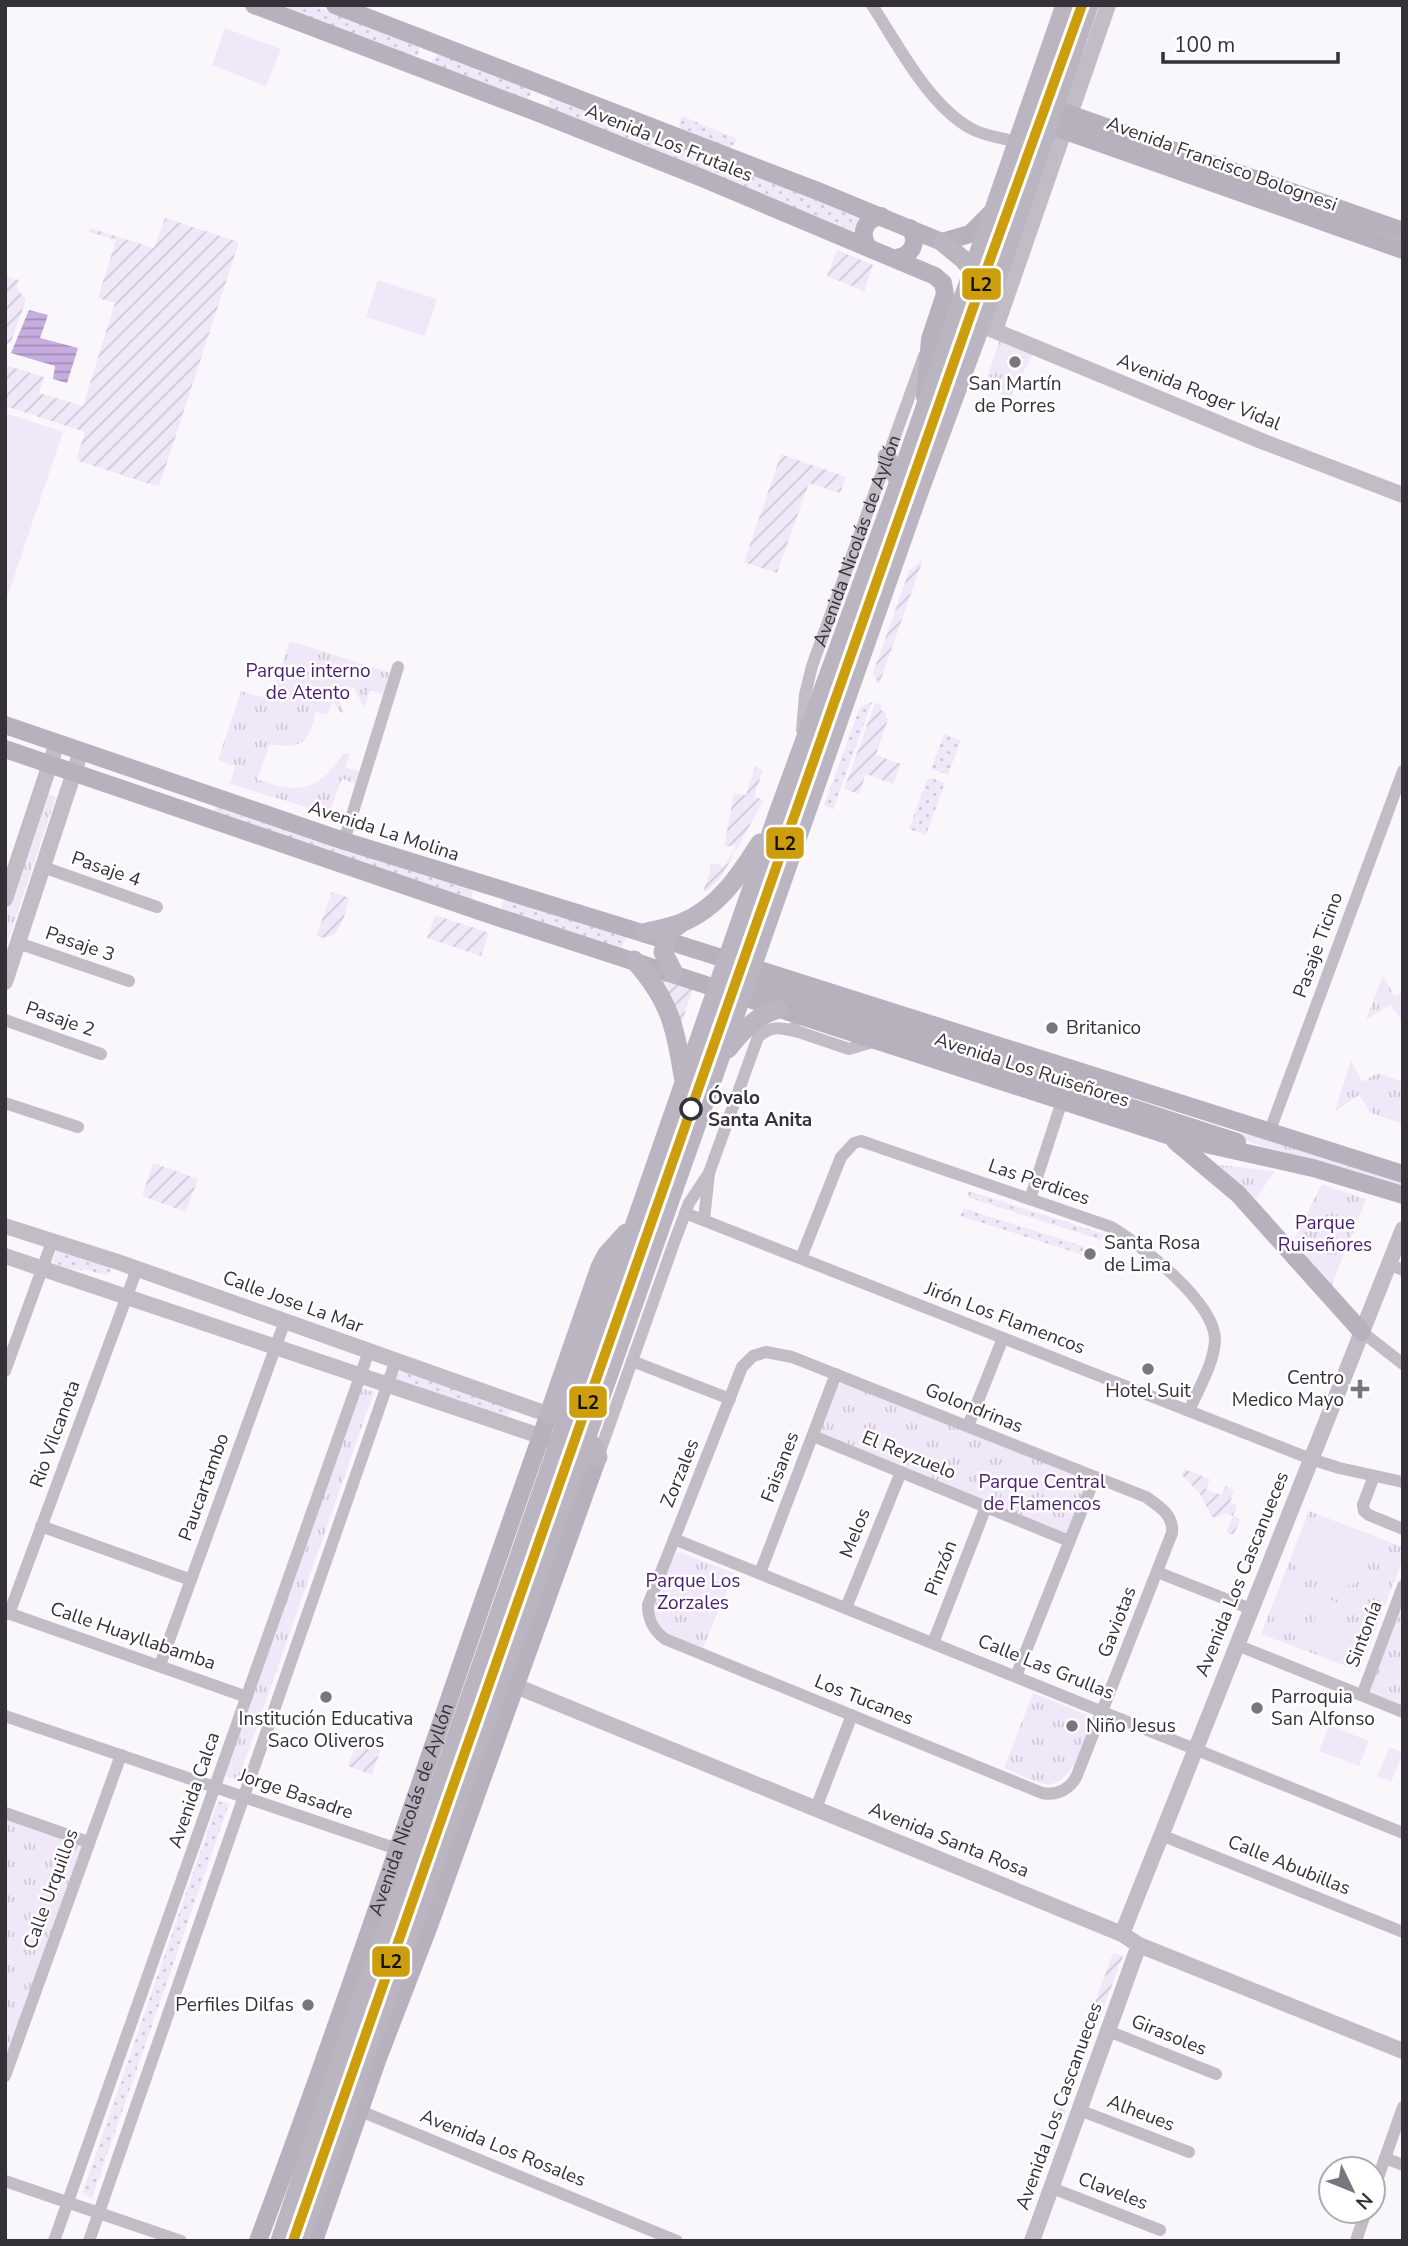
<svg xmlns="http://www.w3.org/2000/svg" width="1408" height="2246" font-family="'Nunito Sans',sans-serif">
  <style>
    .grass { fill: url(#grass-dots) }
    .park { fill: url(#park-tufts) }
    .garden { fill: url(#garden-furrows) }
    .pitch { fill: #f0e8f9 }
    .water { fill: url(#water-rules) }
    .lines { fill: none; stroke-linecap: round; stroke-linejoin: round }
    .minor { stroke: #c2bcc7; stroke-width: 12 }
    .tertiary { stroke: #c2bcc7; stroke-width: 16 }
    .secondary { stroke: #b7b0bd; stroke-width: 18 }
    .primary { stroke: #bab5c0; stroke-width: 19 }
    .metro-1-casing { stroke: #fff; stroke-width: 16 }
    .metro-1 { stroke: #cc9e0e; stroke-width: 10 }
    .poi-dot { fill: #7a767d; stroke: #fff; stroke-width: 2.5 }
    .stop-dot { fill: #fff; stroke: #353139; stroke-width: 3.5 }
    .labels { text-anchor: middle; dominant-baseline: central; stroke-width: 5; stroke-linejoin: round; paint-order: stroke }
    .street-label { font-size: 19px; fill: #353139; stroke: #fff }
    .poi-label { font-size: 19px; fill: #353139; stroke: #fff; text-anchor: start }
    .park-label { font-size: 19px; fill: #4d1e70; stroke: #fff }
    .stop-label { font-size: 19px; font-weight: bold; fill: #353139; stroke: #fff; text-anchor: start }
    .line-badge { stroke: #fff; stroke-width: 2.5 }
    .pale-badge-label { font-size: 19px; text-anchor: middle; font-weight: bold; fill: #111 }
  </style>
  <defs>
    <pattern id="grass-dots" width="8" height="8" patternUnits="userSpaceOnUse" patternTransform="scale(1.75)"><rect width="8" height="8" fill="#f0e8f9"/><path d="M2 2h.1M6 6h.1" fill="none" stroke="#cec7d6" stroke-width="1.8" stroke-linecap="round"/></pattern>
    <pattern id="park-tufts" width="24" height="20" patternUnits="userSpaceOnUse" patternTransform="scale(1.75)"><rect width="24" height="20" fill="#f0e8f9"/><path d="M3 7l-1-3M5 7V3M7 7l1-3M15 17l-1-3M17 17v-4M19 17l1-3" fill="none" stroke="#cec7d6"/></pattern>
    <pattern id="garden-furrows" width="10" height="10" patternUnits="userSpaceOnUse" patternTransform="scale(1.75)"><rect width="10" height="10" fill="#f0e8f9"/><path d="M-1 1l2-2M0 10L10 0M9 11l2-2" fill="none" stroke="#cec7d6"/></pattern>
    <pattern id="water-rules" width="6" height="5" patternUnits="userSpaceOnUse" patternTransform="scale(1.75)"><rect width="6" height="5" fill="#c7addf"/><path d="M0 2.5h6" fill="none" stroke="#a28db6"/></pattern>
  </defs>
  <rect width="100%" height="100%" fill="#f9f7fc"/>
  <g class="grass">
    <polygon points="274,5 312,5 418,44 419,54 415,57"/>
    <polygon points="438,54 530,89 531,94 525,101 433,65 432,60"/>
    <polygon points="553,95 861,217 858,229 851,230 552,111 548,105"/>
    <polygon points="682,116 737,139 735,144 726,149 681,130 679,125"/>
    <polygon points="872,702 833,810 824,805 860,707"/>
    <polygon points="944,734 961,740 948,775 931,769"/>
    <polygon points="931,778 945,783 926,835 909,829 927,779"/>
    <polygon points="215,807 347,852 379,856 470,887 473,900 214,812"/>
    <polygon points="505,900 626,937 621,950 502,911 502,903"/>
    <polygon points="969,1191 1104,1234 1101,1240 967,1197"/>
    <polygon points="963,1208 1095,1250 1093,1258 960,1216"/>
    <path d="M60 1249 109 1265 111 1269 109 1274C101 1276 95 1271 86 1270 73 1269 66 1270 53 1262L56 1252Z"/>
    <polygon points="402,1371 517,1409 505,1416 399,1382 396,1379 397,1374"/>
    <polygon points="218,1801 229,1804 92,2198 82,2194"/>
    <polygon points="1058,2102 1066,2111 1051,2151 1041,2147"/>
  </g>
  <g class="park">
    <polygon points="999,341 1033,354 1010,397 984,388"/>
    <path d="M290 641 391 673 385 695 370 690 364 708 354 687 337 696 345 714 339 711 333 700 327 715 316 712C309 743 302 749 270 744L257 779C298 795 318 791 343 754L350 753 345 767 361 772 357 784 342 779 329 814 230 784 235 766 218 760 241 691 270 699Z"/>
    <polygon points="46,794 56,797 5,950 5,916"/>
    <polygon points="1383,975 1394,996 1403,992 1403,1022 1390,1005 1366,1020"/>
    <polygon points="1351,1060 1362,1082 1378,1073 1403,1082 1403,1121 1400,1123 1371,1113 1359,1095 1335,1111"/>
    <polygon points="1178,1119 1262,1138 1403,1179 1403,1191"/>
    <polygon points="1219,1165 1275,1171 1255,1200 1216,1168"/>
    <polygon points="1322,1184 1366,1199 1331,1287 1293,1241"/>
    <polygon points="844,1383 1083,1476 1087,1485 1070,1531 1063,1535 822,1436 819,1429 837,1385"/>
    <polygon points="361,1388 374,1392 238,1781 225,1776"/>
    <polygon points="1309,1511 1403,1547 1403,1559 1359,1671 1261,1634"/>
    <path d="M679 1552 734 1573 703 1648C692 1643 677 1639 667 1632 641 1614 665 1578 673 1555Z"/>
    <polygon points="1403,1602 1403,1707 1368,1693"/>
    <path d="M1033 1693 1090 1716 1092 1719C1085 1738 1073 1787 1046 1784 1033 1782 1017 1773 1004 1768Z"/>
    <polygon points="5,1818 84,1845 5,2065"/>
  </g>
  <g class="garden">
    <polygon points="165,218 239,242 159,487 76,460 85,432 5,406 5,365 44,377 39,393 83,406 115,303 98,298 116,240 89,232 90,228 154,248"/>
    <polygon points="837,250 873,265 864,291 827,276"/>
    <polygon points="5,276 19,280 17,288 26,300 11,342 5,345"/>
    <polygon points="781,454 846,477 840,493 809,483 777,573 744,562"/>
    <polygon points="923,559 879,685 873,673 909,571"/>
    <polygon points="875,703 881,704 881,710 887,713 886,717 888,719 876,755 901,764 893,784 866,774 859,794 844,789"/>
    <polygon points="755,767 763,770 754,797 764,800 721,877 706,892 703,892 710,872 710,865 718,863 723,867 735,848 734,845 724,847 734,794 746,795"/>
    <path d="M332 892 350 898C344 915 340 945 316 936Z"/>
    <polygon points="435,915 489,933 481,956 427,938"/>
    <polygon points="653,974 693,988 681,1025"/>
    <polygon points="153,1163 198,1179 186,1212 142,1196"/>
    <polygon points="1184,1469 1210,1479 1206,1489 1221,1495 1226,1486 1234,1490 1230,1502 1237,1506 1233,1516 1240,1519 1234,1535 1226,1532 1233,1516 1225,1513 1219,1517 1212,1517 1200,1494 1182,1475"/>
    <polygon points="359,1735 383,1743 372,1775 348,1766"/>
    <polygon points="1113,1953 1123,1956 1098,2022 1089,2019"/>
  </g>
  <g class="pitch">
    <polygon points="225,28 281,49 266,86 212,65"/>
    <polygon points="378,280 437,299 425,336 366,317"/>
    <polygon points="5,413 63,432 7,598 5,597"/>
    <polygon points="1312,1520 1369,1542 1352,1587 1294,1565"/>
    <polygon points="1289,1580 1314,1590 1296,1636 1271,1626"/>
    <polygon points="1324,1597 1350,1608 1332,1652 1306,1641"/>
    <polygon points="1329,1725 1369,1741 1359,1766 1319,1751"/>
    <polygon points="1390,1747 1403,1753 1391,1782 1377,1776"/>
  </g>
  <polygon class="water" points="29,310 48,315 40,338 78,348 67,383 53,379 55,366 11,353"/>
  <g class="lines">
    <g class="minor">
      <path d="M872 5C898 45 928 104 970 128 983 136 1003 138 1017 142"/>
      <path id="s1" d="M802 730 805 695 812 666 924 356"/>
      <polyline points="344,841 398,667"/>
      <polyline points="43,867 157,907"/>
      <polyline points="18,943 129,981"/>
      <polyline points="5,1020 101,1054"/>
      <polyline points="793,1028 799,1032 849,1049 876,1041"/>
      <polyline points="5,1103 78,1127"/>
      <polyline points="1269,1133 1403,771"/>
      <polyline points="1030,1199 1062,1101"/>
      <polyline points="685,1213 1311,1459 1339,1468 1403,1482"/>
      <polyline points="704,1220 709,1173"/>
      <path d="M801 1258 841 1157 854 1143 861 1141 1111 1227C1141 1245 1215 1302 1215 1340 1214 1364 1198 1389 1189 1411"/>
      <polyline points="1389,1264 1403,1270"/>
      <polyline points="1362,1332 1403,1364"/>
      <path d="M766 1352 792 1357 1146 1497C1159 1506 1174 1515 1172 1533L1077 1775C1071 1789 1057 1796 1042 1793L665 1639C653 1630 648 1620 648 1605L742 1367 753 1356Z"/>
      <polyline points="632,1361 730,1399"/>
      <polyline points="5,1371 52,1242"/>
      <polyline points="968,1426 1003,1338"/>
      <polyline points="813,1436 1069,1541"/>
      <path d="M598 1457 675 1240 689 1203 709 1173 758 1037C773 1024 782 1028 799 1032"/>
      <polyline points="1374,1476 1363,1505 1364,1511 1369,1515 1403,1529"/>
      <polyline points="41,1526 191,1580"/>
      <polyline points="674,1539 1403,1833"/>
      <polyline points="1157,1572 1251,1609"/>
      <polyline points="760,1573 836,1374"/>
      <polyline points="846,1608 901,1472"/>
      <polyline points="5,1612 247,1697"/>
      <polyline points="9,1614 137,1269"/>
      <polyline points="933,1643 986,1507"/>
      <polyline points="1237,1645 1403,1712"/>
      <polyline points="160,1665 285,1321"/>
      <polyline points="1016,1676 1095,1477"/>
      <polyline points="1362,1695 1403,1586"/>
      <polyline points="5,1716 403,1851"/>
      <polyline points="816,1808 852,1715"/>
      <polyline points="5,1813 88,1842"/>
      <polyline points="1161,1835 1403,1932"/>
      <polyline points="1108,2031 1216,2074"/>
      <polyline points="5,2076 121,1755"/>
      <polyline points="353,2108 677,2241"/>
      <polyline points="1079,2110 1189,2152"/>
      <polyline points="1385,2158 1403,2165"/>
      <polyline points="5,2181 181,2241"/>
      <polyline points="1052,2188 1160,2230"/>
      <polyline points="1373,2192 1403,2107"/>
      <polyline points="54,2241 369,1351"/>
      <polyline points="89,2241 396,1360"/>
      <polyline points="1356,2241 1366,2211"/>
    </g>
    <g class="tertiary">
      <polyline points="981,325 1264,442 1403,495"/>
      <polyline points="995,330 1108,5"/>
      <polyline points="5,899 57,743"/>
      <polyline points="5,982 81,751"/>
      <polyline points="5,1226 118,1262 558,1418"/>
      <polyline points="5,1256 552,1440"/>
      <polyline points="479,1671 1122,1934 1139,1945 1403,2051"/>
      <polyline points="1122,1934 1403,1229"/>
      <polyline points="1032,2241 1139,1945"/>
    </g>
    <g class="secondary">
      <polyline points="254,5 539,113 702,178 935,276 943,283 945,294 930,339 925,397"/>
      <polyline points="335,5 820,192 942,242 970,234 992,212"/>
      <polyline points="1032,101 1403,231"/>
      <polyline points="1026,117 1403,250"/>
      <path d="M868 247C859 233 865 219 881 216"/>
      <path d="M896 258C912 256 919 242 910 228"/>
      <polyline points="5,725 344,841 665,940 1403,1174"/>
      <polyline points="5,749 491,915 1170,1136 1313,1168 1403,1195"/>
      <polyline points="747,983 1237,1142"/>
      <polyline points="1175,1141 1238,1194 1362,1332"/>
      <path id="s2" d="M258 2241C361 1967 450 1689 549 1414"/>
      <polyline points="314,2241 378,2058 429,1926 598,1457"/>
    </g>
    <g class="primary">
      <polyline points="942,242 964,260 979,279"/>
      <polyline points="887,457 899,482"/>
      <path d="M644 933C656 929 669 928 681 923 718 908 739 876 760 843"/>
      <path d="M634 960C669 1000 675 1024 683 1076"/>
      <polyline points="674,973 663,952 669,932 680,924"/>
      <path d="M728 1049C742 1031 756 1016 778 1009"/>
      <polyline points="549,1414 600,1267 607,1254 626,1233"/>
      <polyline points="586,1439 594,1447 598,1457"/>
      <polyline points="280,2241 355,2016 415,1855 777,816 899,482 1065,5"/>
      <polyline points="299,2241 508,1661 919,492 981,325 1089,5"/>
    </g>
    <defs>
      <polyline id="metro-1" points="293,2241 987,268 1082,5"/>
    </defs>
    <use href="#metro-1" class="metro-1-casing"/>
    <use href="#metro-1" class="metro-1"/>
  </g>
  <g class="poi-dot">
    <circle cx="1015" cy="362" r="7"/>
    <circle cx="1052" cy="1028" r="7"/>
    <circle cx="1090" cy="1254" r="7"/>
    <circle cx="1148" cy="1369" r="7"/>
    <path d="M1356.5 1378.5h7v7h7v7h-7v7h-7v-7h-7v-7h7z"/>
    <circle cx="326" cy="1697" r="7"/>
    <circle cx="1257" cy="1708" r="7"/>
    <circle cx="1072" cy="1726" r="7"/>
    <circle cx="308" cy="2005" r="7"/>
  </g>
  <circle class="stop-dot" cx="691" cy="1109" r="10"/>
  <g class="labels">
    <g class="street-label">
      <text transform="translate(669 143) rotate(22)">Avenida Los Frutales</text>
      <text transform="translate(1222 164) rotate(20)">Avenida Francisco Bolognesi</text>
      <text transform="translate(1199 392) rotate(22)">Avenida Roger Vidal</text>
      <text stroke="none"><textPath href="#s1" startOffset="198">Avenida Nicolás de Ayllón</textPath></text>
      <text transform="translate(384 831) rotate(18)">Avenida La Molina</text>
      <text transform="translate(106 869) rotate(19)">Pasaje 4</text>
      <text transform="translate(80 944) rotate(19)">Pasaje 3</text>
      <text transform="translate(1318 945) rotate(-70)">Pasaje Ticino</text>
      <text transform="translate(60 1019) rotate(19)">Pasaje 2</text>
      <text transform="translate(1032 1070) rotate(18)">Avenida Los Ruiseñores</text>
      <text transform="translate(1039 1182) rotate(19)">Las Perdices</text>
      <text transform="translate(293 1302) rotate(20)">Calle Jose La Mar</text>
      <text transform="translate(1005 1318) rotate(21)">Jirón Los Flamencos</text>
      <text transform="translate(974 1408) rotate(22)">Golondrinas</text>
      <text transform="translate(55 1434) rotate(-70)">Rio Vilcanota</text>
      <text transform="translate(909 1455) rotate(22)">El Reyzuelo</text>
      <text transform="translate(780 1467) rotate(-69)">Faisanes</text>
      <text transform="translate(680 1473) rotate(-68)">Zorzales</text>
      <text transform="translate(204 1487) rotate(-70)">Paucartambo</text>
      <text transform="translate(855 1533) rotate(-68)">Melos</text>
      <text transform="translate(941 1568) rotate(-69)">Pinzón</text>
      <text transform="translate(1242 1574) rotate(-68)">Avenida Los Cascanueces</text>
      <text transform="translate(1117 1622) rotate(-69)">Gaviotas</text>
      <text transform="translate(1364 1634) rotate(-69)">Sintonía</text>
      <text transform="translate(133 1636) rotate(19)">Calle Huayllabamba</text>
      <text transform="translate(1046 1667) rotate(22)">Calle Las Grullas</text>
      <text transform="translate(864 1700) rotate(22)">Los Tucanes</text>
      <text transform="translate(194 1790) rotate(-71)">Avenida Calca</text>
      <text transform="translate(296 1794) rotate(19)">Jorge Basadre</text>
      <text stroke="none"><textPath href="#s2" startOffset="458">Avenida Nicolás de Ayllón</textPath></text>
      <text transform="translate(949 1840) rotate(22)">Avenida Santa Rosa</text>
      <text transform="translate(1289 1865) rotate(22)">Calle Abubillas</text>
      <text transform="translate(51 1889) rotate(-70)">Calle Urquillos</text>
      <text transform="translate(1169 2035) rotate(22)">Girasoles</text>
      <text transform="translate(1059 2106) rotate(-70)">Avenida Los Cascanueces</text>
      <text transform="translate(1141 2113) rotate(21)">Alheues</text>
      <text transform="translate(503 2148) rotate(22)">Avenida Los Rosales</text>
      <text transform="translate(1113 2191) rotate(21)">Claveles</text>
    </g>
    <g class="poi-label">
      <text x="1015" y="384" text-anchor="middle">San Martín<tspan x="1015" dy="22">de Porres</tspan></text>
      <text x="1066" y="1028">Britanico</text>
      <text x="1104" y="1243">Santa Rosa<tspan x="1104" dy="22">de Lima</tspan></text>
      <text x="1344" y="1378" text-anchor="end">Centro<tspan x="1344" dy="22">Medico Mayo</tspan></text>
      <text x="1148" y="1391" text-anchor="middle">Hotel Suit</text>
      <text x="1271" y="1697">Parroquia<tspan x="1271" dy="22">San Alfonso</tspan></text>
      <text x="326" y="1719" text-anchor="middle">Institución Educativa<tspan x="326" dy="22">Saco Oliveros</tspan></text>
      <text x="1086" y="1726">Niño Jesus</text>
      <text x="294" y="2005" text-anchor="end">Perfiles Dilfas</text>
    </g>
    <g class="park-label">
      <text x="308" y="671">Parque interno<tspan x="308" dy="22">de Atento</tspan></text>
      <text x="1325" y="1223">Parque<tspan x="1325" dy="22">Ruiseñores</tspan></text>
      <text x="1042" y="1482">Parque Central<tspan x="1042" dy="22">de Flamencos</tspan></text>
      <text x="693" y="1581">Parque Los<tspan x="693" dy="22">Zorzales</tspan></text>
    </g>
    <g class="stop-label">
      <text x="708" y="1098">Óvalo<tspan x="708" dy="22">Santa Anita</tspan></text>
    </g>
  </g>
  <g class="line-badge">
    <rect x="961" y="267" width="41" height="34" rx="7" fill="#cc9e0e"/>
    <rect x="765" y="826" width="40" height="34" rx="7" fill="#cc9e0e"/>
    <rect x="568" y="1385" width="40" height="34" rx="7" fill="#cc9e0e"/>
    <rect x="371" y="1945" width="40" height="33" rx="7" fill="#cc9e0e"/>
  </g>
  <g class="pale-badge-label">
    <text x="981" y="291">L2</text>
    <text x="785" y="850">L2</text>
    <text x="588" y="1409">L2</text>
    <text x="391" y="1968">L2</text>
  </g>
  <rect width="1408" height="2246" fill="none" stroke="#353139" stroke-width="14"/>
  <g transform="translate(1352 2190) rotate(133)"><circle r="33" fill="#ffffff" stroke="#aeadb0" stroke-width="2"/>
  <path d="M0-5L12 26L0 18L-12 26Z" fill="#7a767d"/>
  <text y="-10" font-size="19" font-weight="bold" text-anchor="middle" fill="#353139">N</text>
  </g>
  <path d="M1163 52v10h175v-10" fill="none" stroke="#353139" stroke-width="3.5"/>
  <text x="1174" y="52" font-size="21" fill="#353139" stroke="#ffffff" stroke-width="5" paint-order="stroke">100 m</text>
</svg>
